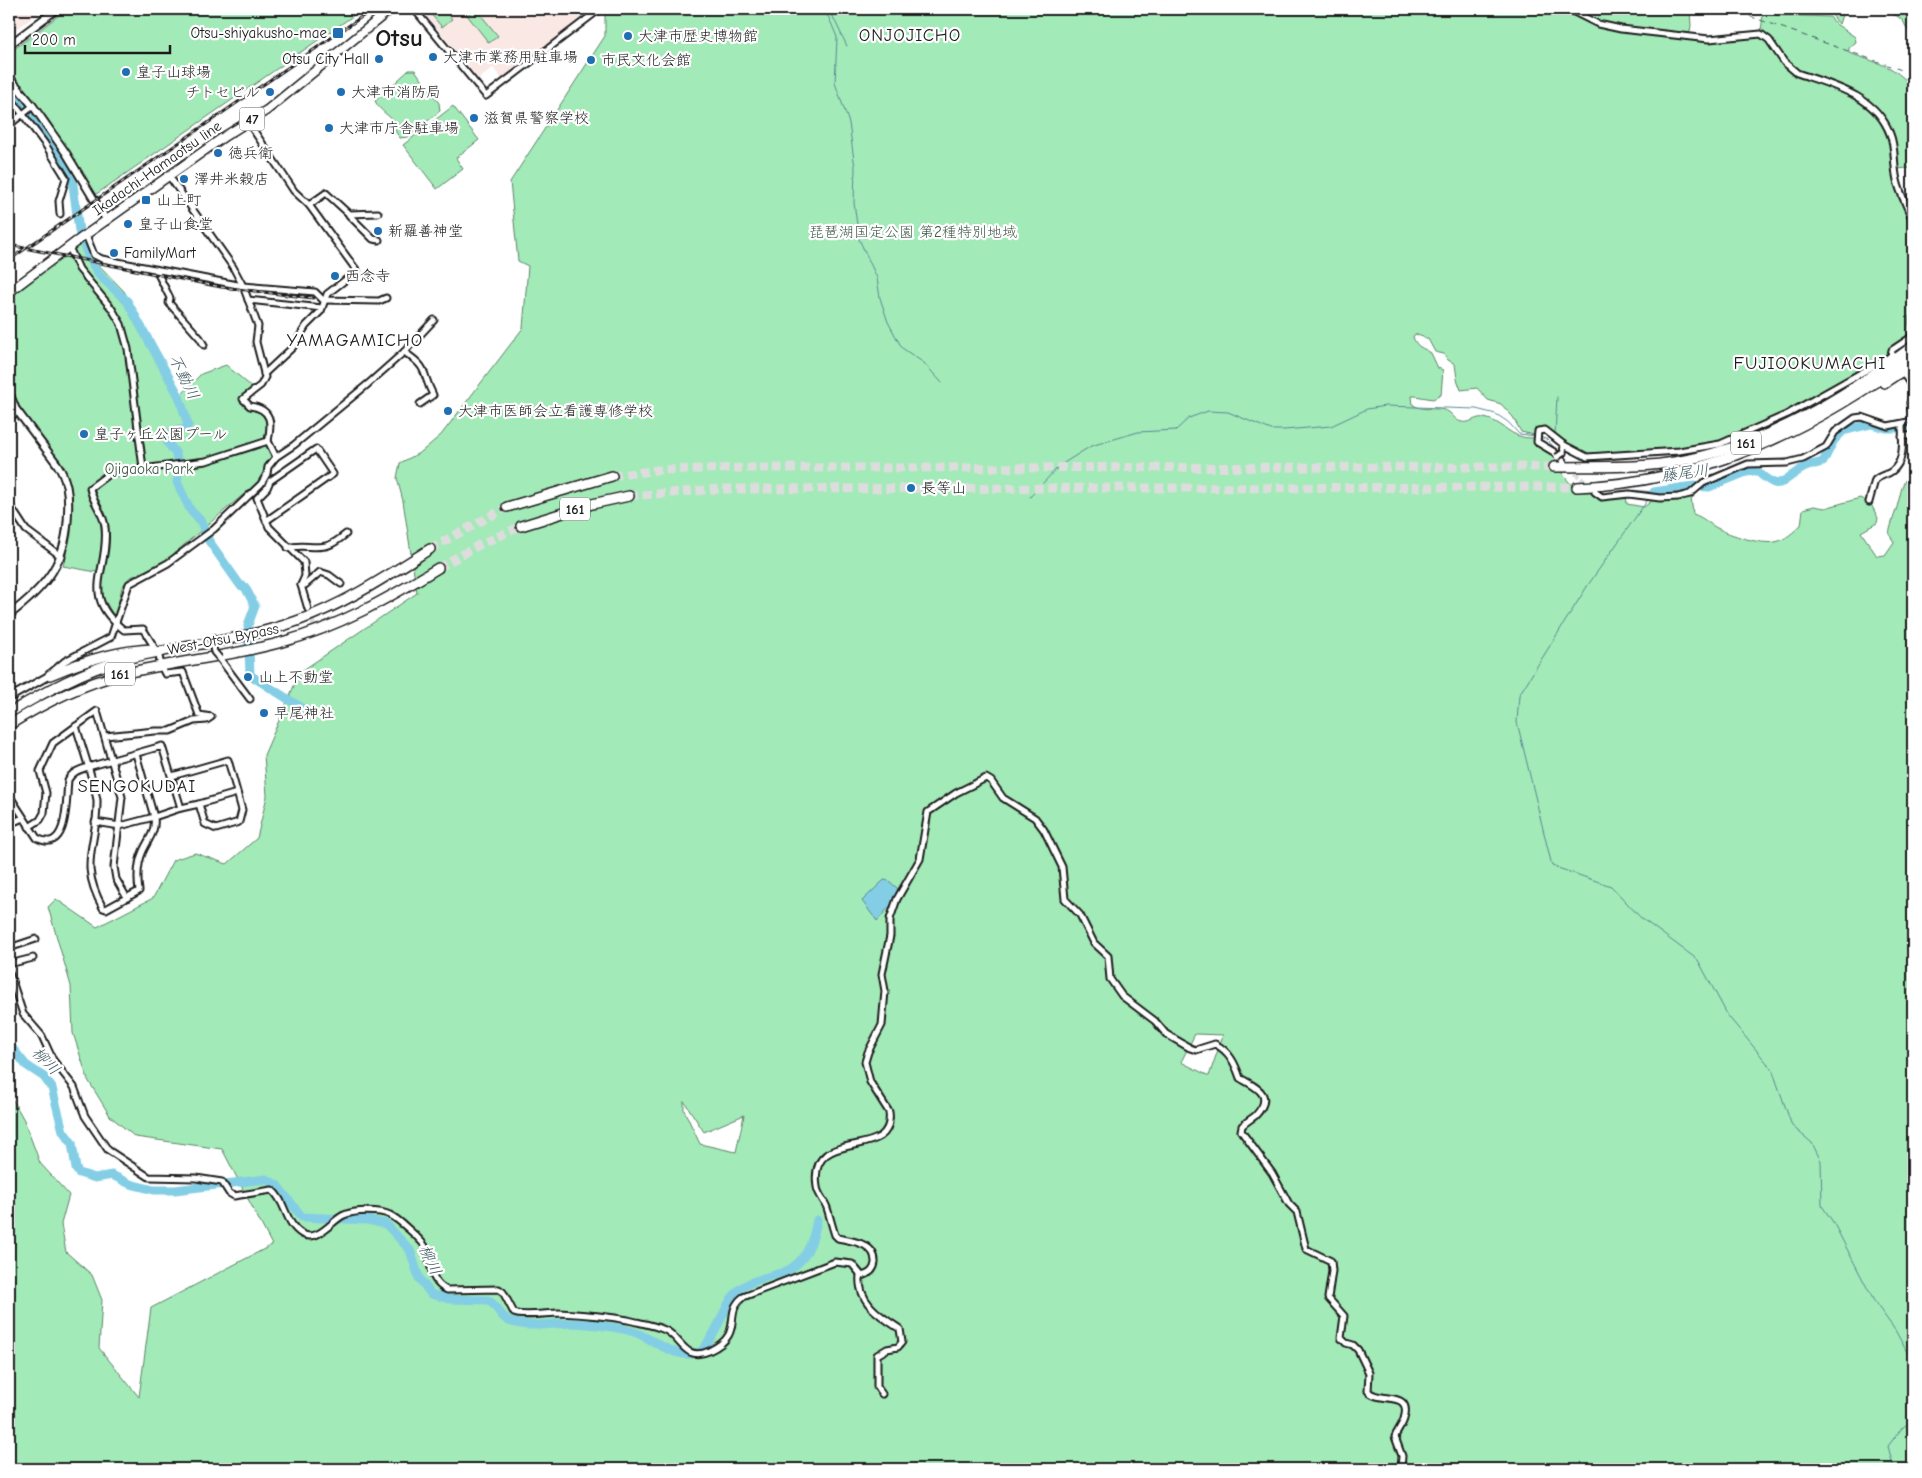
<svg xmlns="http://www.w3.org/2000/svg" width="1922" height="1478" font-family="'Comic Neue','Klee One',sans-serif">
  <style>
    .built { fill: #fae8e4 }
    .green { fill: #a2eab7; stroke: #5f836a; fill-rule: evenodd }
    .water { fill: #84cee5; stroke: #5a8795 }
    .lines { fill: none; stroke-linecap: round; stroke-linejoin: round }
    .stream { stroke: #5a8795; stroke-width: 1 }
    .river { stroke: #84cee5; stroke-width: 9 }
    .ferry { stroke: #405a62; stroke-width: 1; stroke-dasharray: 6 5; stroke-linecap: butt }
    .minor-tunnel { stroke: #ddd; stroke-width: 5; stroke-dasharray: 5 2.5; stroke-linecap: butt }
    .trunk-tunnel { stroke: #ddd; stroke-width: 9; stroke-dasharray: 9 4.5; stroke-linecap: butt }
    .minor-casing { stroke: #1c1c1c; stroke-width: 9 }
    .tertiary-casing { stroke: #1c1c1c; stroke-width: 10 }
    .primary-casing { stroke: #1c1c1c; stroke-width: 11 }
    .trunk-casing { stroke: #1c1c1c; stroke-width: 12 }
    .minor { stroke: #fff; stroke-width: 5 }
    .tertiary { stroke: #fff; stroke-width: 6 }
    .primary { stroke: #fff; stroke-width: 8 }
    .trunk { stroke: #fff; stroke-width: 9 }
    .rail-casing { stroke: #1c1c1c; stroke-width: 3 }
    .rail { stroke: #fff; stroke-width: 1; stroke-dasharray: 4; stroke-linecap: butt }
    .minor-bridge-casing { stroke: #1c1c1c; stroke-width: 9; stroke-linecap: butt }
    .minor-bridge { stroke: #fff; stroke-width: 5 }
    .poi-dot { fill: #1f6fb2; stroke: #fff; stroke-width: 2 }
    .labels { text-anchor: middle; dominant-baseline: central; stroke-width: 4.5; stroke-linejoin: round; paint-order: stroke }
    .shield { fill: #fff; stroke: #606060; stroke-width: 1 }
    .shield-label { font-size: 14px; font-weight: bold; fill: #1c1c1c }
    .poi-label { font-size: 15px; fill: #1c1c1c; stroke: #fff; text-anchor: start }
    .street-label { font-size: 15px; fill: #1c1c1c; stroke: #fff }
    .park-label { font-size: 15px; fill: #445a4a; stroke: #fff }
    .water-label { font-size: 16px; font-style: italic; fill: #405a62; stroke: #fff }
    .quarter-label { font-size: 18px; letter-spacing: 1px; fill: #1c1c1c; stroke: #fff }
    .town-label { font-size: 25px; font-weight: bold; fill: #1c1c1c; stroke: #fff }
  </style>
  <rect width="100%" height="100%" fill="#fff"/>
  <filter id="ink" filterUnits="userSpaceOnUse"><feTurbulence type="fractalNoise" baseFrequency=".02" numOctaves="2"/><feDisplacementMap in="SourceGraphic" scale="10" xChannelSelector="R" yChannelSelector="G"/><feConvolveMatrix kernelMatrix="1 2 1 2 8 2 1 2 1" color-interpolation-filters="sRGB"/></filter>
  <g filter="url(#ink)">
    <g class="built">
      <polygon points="9,9 45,9 9,34"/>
      <polygon points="421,9 594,9 504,81 493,68 479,79"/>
    </g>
    <g class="green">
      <polygon points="67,9 363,9 95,195 48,119 9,70 9,53"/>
      <polygon points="433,9 444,9 452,19 442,27 429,12"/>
      <polygon points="476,9 498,36 489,43 467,15"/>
      <path d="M605 9H1690L1691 26 1689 36C1712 37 1739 39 1761 32L1763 13 1768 10 1776 15 1830 17 1836 24 1855 37 1856 42 1849 48V53C1863 58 1878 62 1890 68 1899 73 1903 79 1913 84V170L1908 168 1897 169 1899 193 1913 213V310L1909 317 1907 339 1893 348 1885 358 1785 413 1721 441 1652 452 1589 456 1546 429H1537L1534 435 1521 432 1513 417 1501 404 1488 400 1477 388 1461 390 1457 379 1455 364 1448 360 1444 354 1435 352 1428 339 1415 334 1413 337C1417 348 1422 347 1431 353L1438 368 1443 370 1441 395 1433 399 1415 396H1412L1413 405C1426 412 1435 406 1447 411 1453 414 1455 421 1462 422 1471 424 1475 416 1484 418 1504 421 1509 439 1533 438L1541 446 1553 452 1558 468 1569 482 1577 489 1592 490 1606 500 1626 496 1627 504 1644 507 1663 492 1670 491 1680 498 1691 497 1693 514C1703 517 1709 524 1717 528 1730 535 1761 545 1775 542 1786 540 1794 531 1801 525L1803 509 1814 506 1825 508 1860 498 1871 504 1878 518 1877 523 1861 532 1877 556 1885 555 1894 542 1889 534C1891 524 1894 516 1897 507 1902 490 1900 484 1913 470V1469H9V1093L24 1120 40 1163 69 1195 61 1224 66 1252 92 1275 102 1300 99 1348 139 1397 151 1308 272 1245 222 1149 135 1137 110 1116 88 1080 73 1033 71 986 48 907 56 899 97 927 153 898 173 860 195 853 227 864 257 838 267 796 264 755 300 672 417 593 403 501 397 478 400 463 421 452 441 435 523 328 528 266 518 261 510 182 605 36ZM1195 1034 1223 1035 1209 1076 1181 1062ZM684 1101 704 1132 744 1115 736 1152 700 1144 684 1110Z"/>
      <polygon points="1812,9 1844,9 1839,24 1831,14 1812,12"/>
      <polygon points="1876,9 1913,9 1913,40 1903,21 1897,16"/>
      <path d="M409 70H415L439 103 440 111 408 137 400 138 395 131 397 125C390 115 380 112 375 101Z"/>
      <polygon points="453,106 479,140 456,158 463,169 437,189 403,145"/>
      <polygon points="84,239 92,258 124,291 181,395 201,374 226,365 253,388 240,397 246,408 260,411 268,418 264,439 272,457 257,483 164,562 129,578 122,587 115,618 101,594 96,572 63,566 71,535 72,496 68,478 54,454 26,417 9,390 9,299"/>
    </g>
    <polygon class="water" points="884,880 889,881 898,889 891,905 877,921 862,901"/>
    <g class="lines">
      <g class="stream">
        <polyline points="822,9 829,18 837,37 835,83 849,123 855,168 854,203 859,239 877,278 880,298 888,322 902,348 924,363 942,383"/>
        <polyline points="825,11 833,17 847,46"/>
        <polyline points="1555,435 1557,397"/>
        <polyline points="1539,437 1546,439 1559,452"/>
        <polyline points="1562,455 1565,459"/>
        <polyline points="1620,493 1630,490 1654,492"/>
        <polyline points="1030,497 1059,466 1091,446 1138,432 1176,430 1189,418 1208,411 1228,412 1271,430 1284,430 1331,426 1367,409 1385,406 1476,409 1496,414 1508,422 1519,434 1535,436"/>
        <polyline points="1649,498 1588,585 1519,695 1517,722 1552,866 1611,886 1641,918 1698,960 1728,1016 1772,1069 1792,1126 1812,1143 1821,1161 1822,1206 1833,1222 1874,1301 1895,1330 1913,1363"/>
        <polyline points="1894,1469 1888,1446 1902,1428 1913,1420"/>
      </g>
      <g class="river">
        <polyline points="9,87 31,114 68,167 72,177 79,231 88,256 99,275 127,301 179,396 188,425 185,429 173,431 167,437 168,443 176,454 179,471 177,482 183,495 191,511 200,520 209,541 240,585 245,587 255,606 248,625 250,675 310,713"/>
        <polyline points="1904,427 1913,424"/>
        <path d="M1654 492 1693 486 1709 487 1746 472 1757 471C1780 492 1779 483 1800 470 1807 465 1816 464 1823 462L1834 440 1843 431 1871 424 1886 428H1900"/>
        <path d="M9 1044 26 1065 44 1077 52 1088 63 1131 72 1143 76 1169 79 1173 95 1178 112 1175 130 1184 154 1190H175L266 1179 277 1185 302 1217 367 1220 386 1224 410 1250 419 1278 431 1294 449 1299 488 1300C497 1305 500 1317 509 1321 527 1328 551 1324 570 1323 585 1323 619 1327 634 1332 655 1339 677 1363 701 1351 706 1348 708 1341 712 1336 723 1319 727 1297 744 1286 757 1278 770 1277 784 1272 806 1263 813 1242 817 1220"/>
      </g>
      <polyline class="ferry" points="1729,9 1913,74"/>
      <g class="minor-tunnel">
        <polyline points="1570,468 1589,486"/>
        <polyline points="310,614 317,636"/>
      </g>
      <g class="trunk-tunnel">
        <polyline points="612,476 658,470 753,468 1554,467"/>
        <polyline points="629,496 720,489 1577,487"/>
        <polyline points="430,549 507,507"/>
        <polyline points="438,568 479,545 521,526"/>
      </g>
      <defs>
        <g id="minor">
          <polyline points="414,9 486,96 600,9"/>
          <path d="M1568 9 1598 24 1621 29 1709 39 1761 34 1769 40 1784 62 1797 73C1832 85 1876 95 1890 134 1896 148 1893 165 1897 180 1900 195 1909 208 1913 223"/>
          <polyline points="9,94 18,87"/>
          <polyline points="9,96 45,144 66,178 59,201 60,214"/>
          <polyline points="248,122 294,191 309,205 357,271 327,294 321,311 306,326 293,347 264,374"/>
          <polyline points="9,125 33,106"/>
          <path d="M169 176 233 267 243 286 258 326 256 342 265 377 261 385 243 399 250 406C272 409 272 423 268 441L276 457"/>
          <polyline points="309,205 326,193 349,214 378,213"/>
          <polyline points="349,215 373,239 379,240"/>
          <polyline points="86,235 94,255 102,259 243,286 315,292 323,300 379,301 386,298"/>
          <polyline points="69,247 79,269 112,309 121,324 128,349 143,468"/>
          <polyline points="156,270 170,298 169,303 200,338 204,345"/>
          <polyline points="248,300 322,308"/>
          <path d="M404 352C430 369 421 372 433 395L420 404"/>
          <polyline points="1891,355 1892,350 1913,336"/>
          <polyline points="1905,376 1913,388"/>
          <polyline points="9,391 15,406"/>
          <polyline points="1913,394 1910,403 1913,420"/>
          <polyline points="9,418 17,412"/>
          <polyline points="1902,437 1913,435"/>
          <polyline points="1564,445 1587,457 1679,451 1720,444 1788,414 1893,355"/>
          <polyline points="1563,453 1564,445 1545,430 1538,431 1537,442 1554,452 1564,462"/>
          <polyline points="1595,492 1602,497 1629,494 1660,498 1678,497 1690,494 1703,483 1748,464 1787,463 1803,459 1826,447 1835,432 1855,418 1862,417 1888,426 1913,421"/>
          <path d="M1869 502 1875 480C1880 475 1887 475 1892 471 1906 460 1902 439 1902 424"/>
          <polyline points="9,504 26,530 62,557"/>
          <polyline points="266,521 333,474 316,449 270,481 267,488 257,498 269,527 304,562 305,576 301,585 308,609"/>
          <path d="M288 548C302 543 315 550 329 545 335 543 341 538 346 534"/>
          <polyline points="301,585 305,585 320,572 329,575 341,584"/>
          <path d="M153 645 143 629 124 630C78 595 110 571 105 527 104 513 92 502 90 488L110 473 206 461 268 441"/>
          <polyline points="159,656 160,661"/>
          <polyline points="220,659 250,699"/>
          <polyline points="163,670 165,674 183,672 199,715 211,717"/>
          <polyline points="52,672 65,661 111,637 129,584 168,563 214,529 261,484 267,474 268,467 276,457 294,445 368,384 404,352 434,320"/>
          <polyline points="105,736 155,731 170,731 194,721 207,720 211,717"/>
          <polyline points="9,759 9,774"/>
          <polyline points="172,776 228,760 242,810 239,822 216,829 205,824 199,804 237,793"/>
          <path d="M9 795 37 838C69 855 66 798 68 780 72 772 79 770 88 767L162 746 181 808 154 817C156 832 149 838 143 851 137 864 137 877 139 891L106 909 103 908C77 861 98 847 97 800 92 775 83 750 76 726"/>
          <polyline points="181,808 199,804"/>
          <polyline points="9,819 16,821 23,818"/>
          <polyline points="95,822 120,826 154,817 136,754"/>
          <polyline points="29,827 40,820 44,813 46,793 40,771 53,743 97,711 122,797 114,867 116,879 127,898"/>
          <polyline points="9,948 36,939"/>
          <polyline points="9,964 33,958"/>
          <path d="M9 972 23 1014 42 1036 53 1060 74 1087 85 1116 108 1150 149 1177 196 1178 222 1182 229 1193 234 1196 272 1190C286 1201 285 1224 302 1234 318 1243 332 1220 344 1215 355 1210 380 1210 390 1215 397 1218 423 1241 426 1248 432 1264 429 1282 447 1290L499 1289 503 1292 514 1313C522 1317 548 1313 559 1313 581 1314 606 1316 628 1320 640 1323 654 1325 665 1330 681 1337 684 1362 709 1351 746 1334 722 1313 743 1297L835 1262 852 1264 862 1276C869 1274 874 1271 875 1263 876 1243 852 1241 838 1238L835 1235C832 1226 830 1217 827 1208 825 1201 818 1195 817 1187 807 1123 896 1165 889 1112L870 1082 865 1062 868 1052 882 1025 885 991 882 974 890 936V919L897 899 920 859 928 812 956 793 986 778 991 781 1003 798 1035 818 1044 830 1062 867 1065 899 1080 915 1094 943 1108 956 1110 979 1122 996 1155 1021 1166 1034 1190 1048 1196 1050 1215 1044C1229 1051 1235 1063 1240 1078 1255 1087 1276 1094 1255 1116 1251 1119 1246 1122 1242 1126L1241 1131 1272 1173 1289 1204 1297 1212 1306 1249 1331 1261 1332 1271 1328 1298 1344 1316 1341 1338 1346 1343 1353 1345 1358 1350 1369 1373 1368 1391C1378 1404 1413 1389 1404 1419 1402 1426 1397 1431 1395 1437L1402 1456 1401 1469"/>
          <path d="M860 1275C857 1302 880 1316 900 1329L902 1342 898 1347 887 1349 877 1355V1387L882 1394"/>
        </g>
        <g id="tertiary">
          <polyline points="9,45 57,9"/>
          <polyline points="9,77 33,106 66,153 107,221"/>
          <path d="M9 400 57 464C67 479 69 494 68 512 67 562 47 586 9 615"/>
          <polyline points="9,698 50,675"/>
        </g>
        <polyline id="primary" points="9,292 77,241 225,136 267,110 391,9"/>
        <g id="trunk">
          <polyline points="1884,383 1913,364"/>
          <path d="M1554 467C1596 466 1639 469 1680 461 1767 445 1843 398 1913 346"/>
          <path d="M1577 487C1705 482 1812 430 1913 356"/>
          <polyline points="507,507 612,476"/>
          <polyline points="521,526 592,504 629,496"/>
          <path d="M50 675C83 661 117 650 153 649"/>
          <path d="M9 713C46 691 84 670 126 659 182 645 242 641 297 621 345 604 387 576 430 549"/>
          <path d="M9 725C44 703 82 684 122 674 175 661 229 657 282 642 338 627 389 598 438 568"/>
        </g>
      </defs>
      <use href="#minor" class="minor-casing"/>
      <use href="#tertiary" class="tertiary-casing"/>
      <use href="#primary" class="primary-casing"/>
      <use href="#trunk" class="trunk-casing"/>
      <use href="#minor" class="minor"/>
      <use href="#tertiary" class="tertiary"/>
      <use href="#primary" class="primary"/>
      <use href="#trunk" class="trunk"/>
      <defs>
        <g id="rail">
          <polyline points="9,245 221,287 313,298"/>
          <polyline points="9,260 373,9"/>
        </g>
      </defs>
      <use href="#rail" class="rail-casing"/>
      <use href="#rail" class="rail"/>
      <defs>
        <g id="minor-bridge">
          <polyline points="1557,457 1563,453"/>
          <polyline points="210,634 214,652 220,659"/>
        </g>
      </defs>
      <use href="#minor-bridge" class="minor-bridge-casing"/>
      <use href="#minor-bridge" class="minor-bridge"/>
    </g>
  </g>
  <g class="poi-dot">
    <rect x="332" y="27" width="12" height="12" rx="2.5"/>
    <circle cx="628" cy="36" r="5"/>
    <circle cx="433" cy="57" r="5"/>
    <circle cx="379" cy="59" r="5"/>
    <circle cx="591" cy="60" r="5"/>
    <circle cx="126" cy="72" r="5"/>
    <circle cx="270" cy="92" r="5"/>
    <circle cx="341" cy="92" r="5"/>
    <circle cx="474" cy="118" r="5"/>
    <circle cx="329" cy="128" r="5"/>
    <circle cx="218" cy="153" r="5"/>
    <circle cx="184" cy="179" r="5"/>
    <rect x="141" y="195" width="10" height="10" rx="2.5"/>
    <circle cx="128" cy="224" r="5"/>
    <circle cx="378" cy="231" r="5"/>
    <circle cx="114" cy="253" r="5"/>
    <circle cx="335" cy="276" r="5"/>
    <circle cx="448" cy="411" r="5"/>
    <circle cx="84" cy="434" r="5"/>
    <circle cx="911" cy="488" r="5"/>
    <circle cx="248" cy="677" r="5"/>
    <circle cx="264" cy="713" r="5"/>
  </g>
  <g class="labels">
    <g class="shield">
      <rect x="239.5" y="107.5" width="25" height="23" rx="4"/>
      <rect x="1731" y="431.5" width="30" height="23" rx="4"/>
      <rect x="560" y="497.5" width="30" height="23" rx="4"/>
      <rect x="105" y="662.5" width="30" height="23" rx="4"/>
    </g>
    <g class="shield-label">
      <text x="252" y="119">47</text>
      <text x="1746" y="443">161</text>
      <text x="575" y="509">161</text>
      <text x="120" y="674">161</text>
    </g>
    <g class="poi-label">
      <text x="327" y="33" text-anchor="end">Otsu-shiyakusho-mae</text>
      <text x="638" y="36">大津市歴史博物館</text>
      <text x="443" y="57">大津市業務用駐車場</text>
      <text x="369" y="59" text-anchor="end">Otsu City Hall</text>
      <text x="601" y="60">市民文化会館</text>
      <text x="136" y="72">皇子山球場</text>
      <text x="260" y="92" text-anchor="end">チトセビル</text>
      <text x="351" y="92">大津市消防局</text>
      <text x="484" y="118">滋賀県警察学校</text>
      <text x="339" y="128">大津市庁舎駐車場</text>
      <text x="228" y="153">徳兵衛</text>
      <text x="194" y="179">澤井米穀店</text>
      <text x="156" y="200">山上町</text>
      <text x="138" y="224">皇子山食堂</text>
      <text x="388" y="231">新羅善神堂</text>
      <text x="124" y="253">FamilyMart</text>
      <text x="345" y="276">西念寺</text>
      <text x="458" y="411">大津市医師会立看護専修学校</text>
      <text x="94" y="434">皇子ヶ丘公園プール</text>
      <text x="921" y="488">長等山</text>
      <text x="258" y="677">山上不動堂</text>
      <text x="274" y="713">早尾神社</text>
    </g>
    <g class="street-label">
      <text transform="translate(157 168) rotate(-35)">Ikadachi-Hamaotsu line</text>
      <text transform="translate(223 639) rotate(-11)">West-Otsu Bypass</text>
    </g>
    <g class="park-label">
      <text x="913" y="232">琵琶湖国定公園 第2種特別地域</text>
      <text x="149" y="469">Ojigaoka Park</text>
    </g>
    <g class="water-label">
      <text transform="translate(184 377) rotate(64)">不動川</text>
      <text transform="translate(1685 473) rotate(-7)">藤尾川</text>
      <text transform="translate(46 1061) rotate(46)">柳川</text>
      <text transform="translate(430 1260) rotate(65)">柳川</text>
    </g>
    <g class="quarter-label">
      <text x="910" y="35">ONJOJICHO</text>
      <text x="355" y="340">YAMAGAMICHO</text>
      <text x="1810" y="363">FUJIOOKUMACHI</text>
      <text x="137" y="786">SENGOKUDAI</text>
    </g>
    <g class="town-label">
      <text x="399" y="37">Otsu</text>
    </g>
  </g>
  <rect width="1922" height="1478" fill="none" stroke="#fff" stroke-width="30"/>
  <rect x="15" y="15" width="1892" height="1448" fill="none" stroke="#1c1c1c" stroke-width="2" filter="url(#ink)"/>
  <path d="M25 45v8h145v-8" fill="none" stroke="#1c1c1c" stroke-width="2.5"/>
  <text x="32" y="45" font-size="15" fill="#1c1c1c" stroke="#ffffff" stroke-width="4" paint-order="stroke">200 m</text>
</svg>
